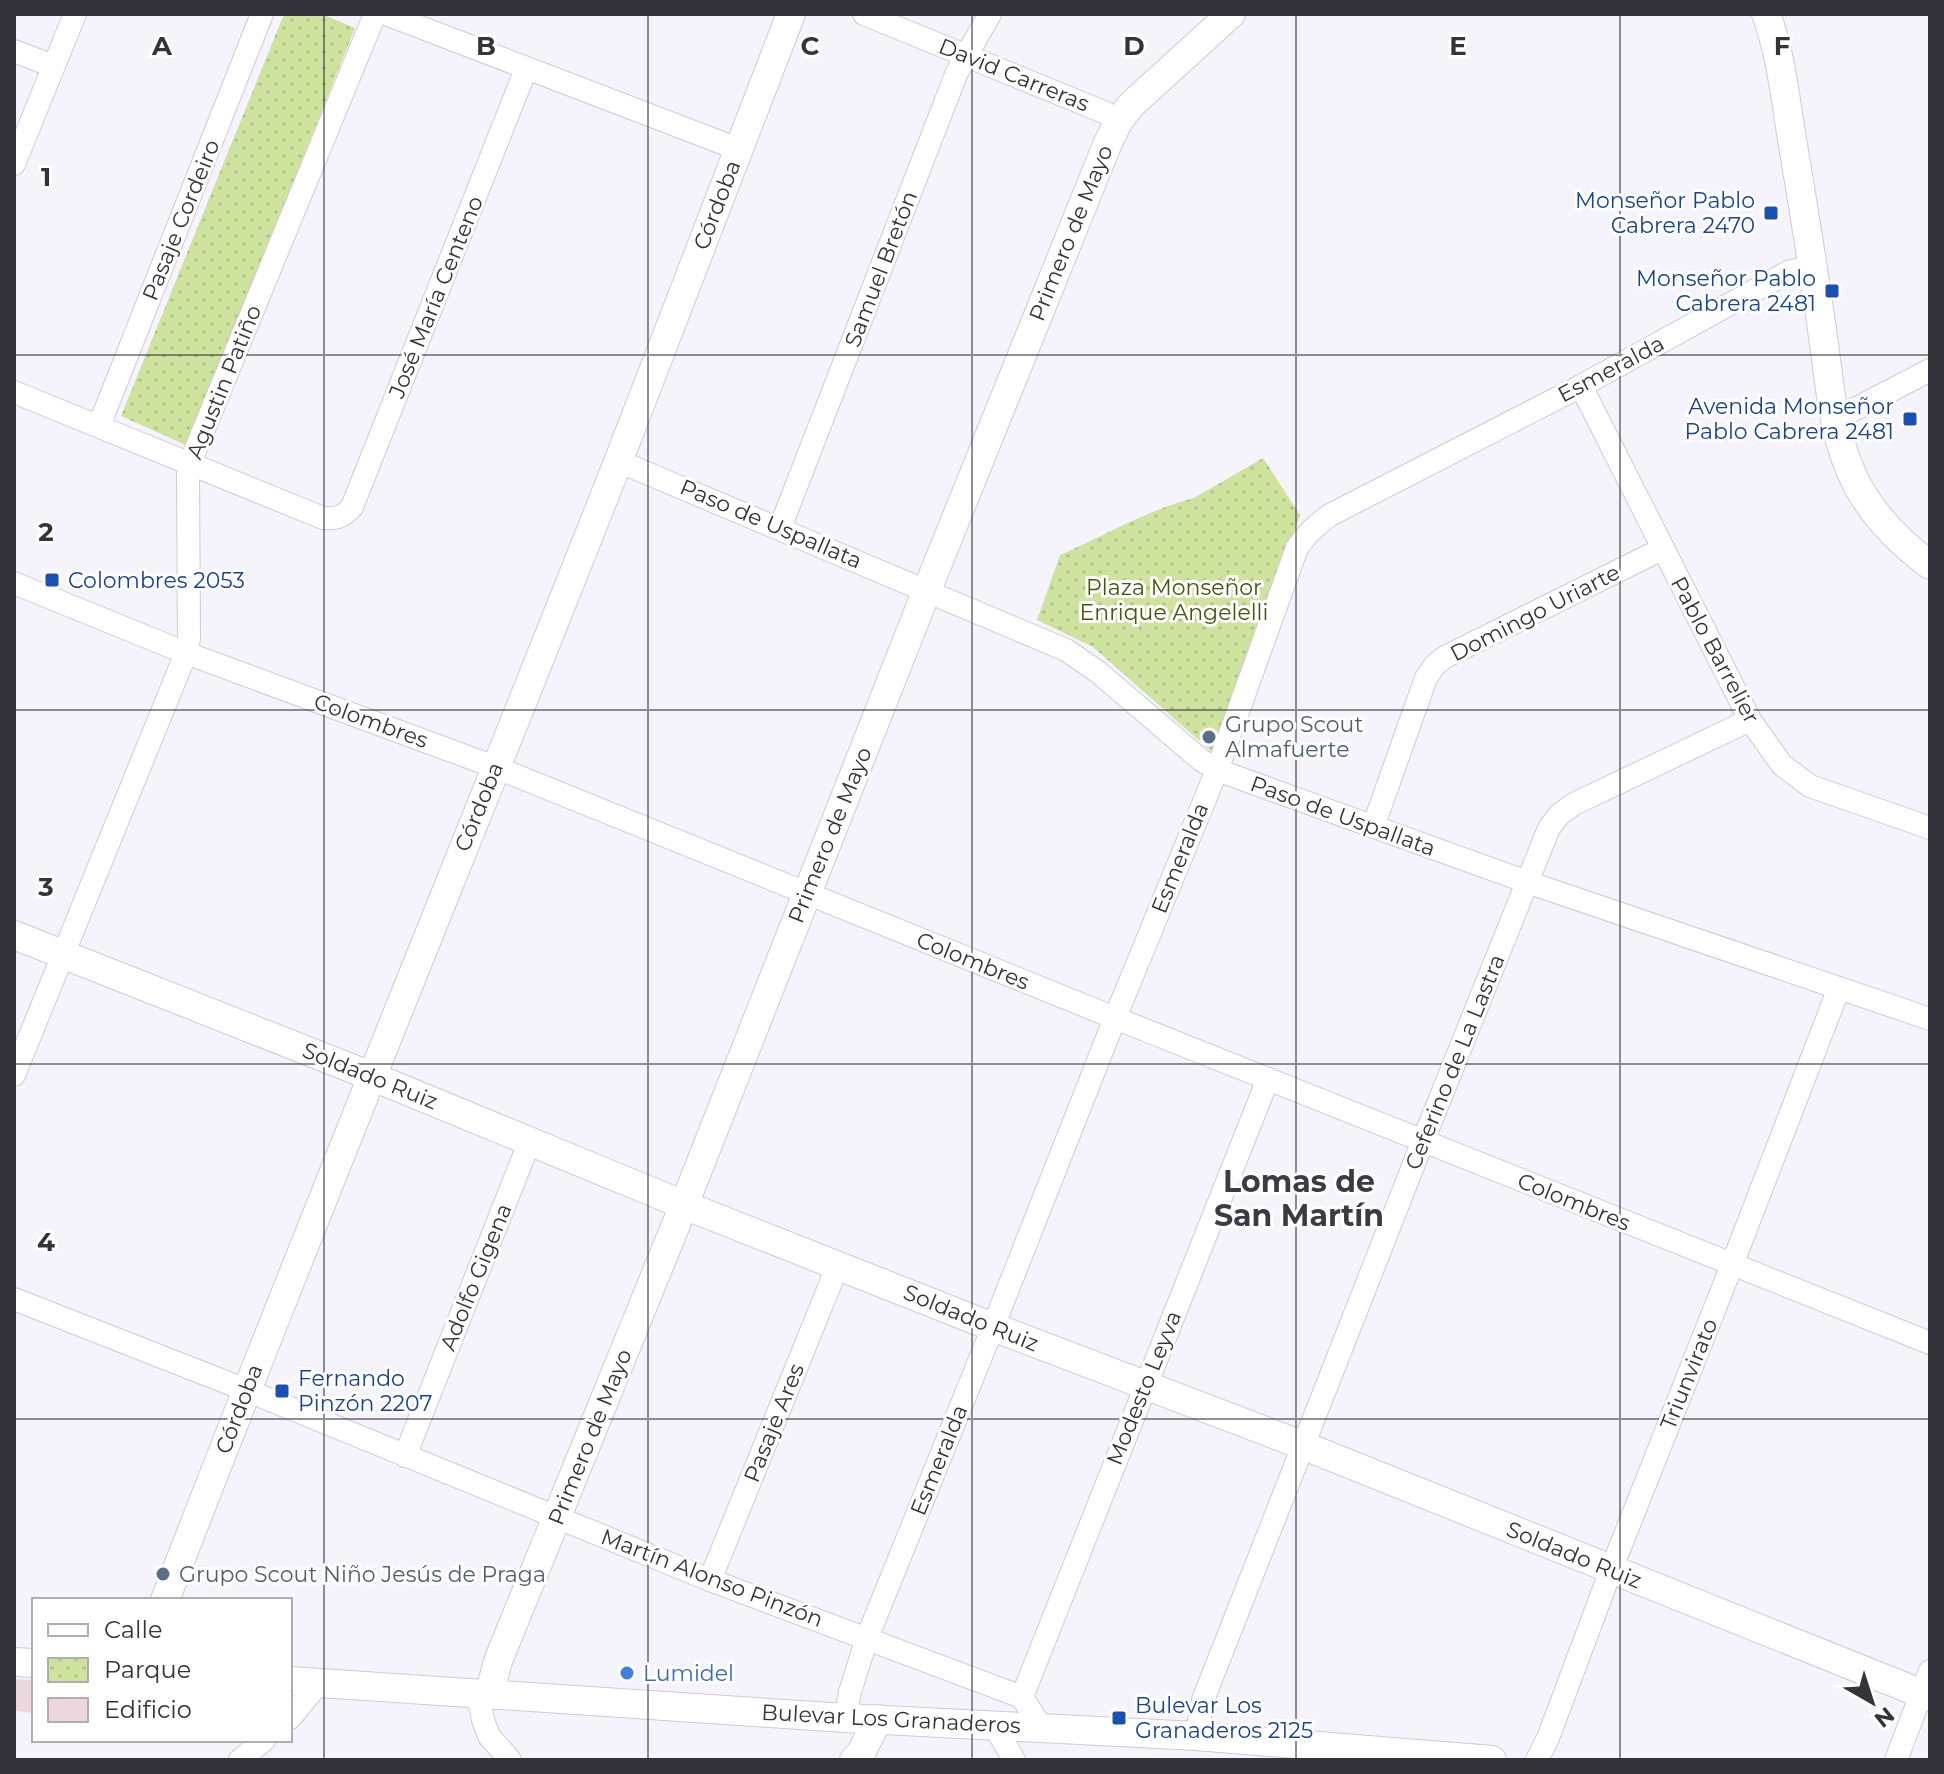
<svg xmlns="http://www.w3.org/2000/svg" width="1944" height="1774" font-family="Montserrat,sans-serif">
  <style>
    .park { fill: url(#park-dots) }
    .building { fill: #edd7de }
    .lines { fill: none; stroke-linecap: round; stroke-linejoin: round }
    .minor-casing { stroke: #cccadc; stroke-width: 24 }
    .major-casing { stroke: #cccadc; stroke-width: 30 }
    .minor { stroke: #fff; stroke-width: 22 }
    .major { stroke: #fff; stroke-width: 28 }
    .grid { fill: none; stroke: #34333a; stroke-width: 2; stroke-opacity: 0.55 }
    .transit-dot { fill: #1a4fb4; stroke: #fff; stroke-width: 3 }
    .service-dot { fill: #5c6f8a; stroke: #fff; stroke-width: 3 }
    .shop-dot { fill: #3f7fe0; stroke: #fff; stroke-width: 3 }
    .labels { text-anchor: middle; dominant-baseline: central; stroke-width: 6; stroke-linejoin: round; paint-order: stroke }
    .street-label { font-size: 22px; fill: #34333a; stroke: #fff }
    .transit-label { font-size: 22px; fill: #164399; stroke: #fff; text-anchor: end }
    .park-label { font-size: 22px; fill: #45560e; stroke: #fff }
    .service-label { font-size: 22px; fill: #4e5e75; stroke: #fff; text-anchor: start }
    .shop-label { font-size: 22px; fill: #366cbe; stroke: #fff; text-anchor: start }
    .district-label { font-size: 30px; font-weight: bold; fill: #3c3a49; stroke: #fff }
    .grid-label { font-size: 26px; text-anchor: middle; font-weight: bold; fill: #34333a; stroke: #fff; stroke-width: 6; stroke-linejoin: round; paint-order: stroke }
  </style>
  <defs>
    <pattern id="park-dots" width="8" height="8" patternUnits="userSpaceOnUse" patternTransform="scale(2)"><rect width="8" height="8" fill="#cee39e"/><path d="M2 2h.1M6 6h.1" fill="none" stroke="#b2c389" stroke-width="1.8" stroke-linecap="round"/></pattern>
  </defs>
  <rect width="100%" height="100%" fill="#f5f4fc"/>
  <g class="park">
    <polygon points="284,14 322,14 355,28 188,446 121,416"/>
    <path d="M1263 458 1300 515 1212 752 1093 647 1037 620 1060 555C1104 536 1147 510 1194 498Z"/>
  </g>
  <polygon class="building" points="14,1679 34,1680 34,1713 14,1711"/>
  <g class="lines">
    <defs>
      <g id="minor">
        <polyline points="386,14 738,149"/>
        <polyline points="864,14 1106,113 1118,122"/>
        <polyline points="14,51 53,66"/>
        <polyline points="14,164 75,14"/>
        <polyline points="1581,386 1750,720 1782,765 1810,786 1930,828"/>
        <path d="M14 392 323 518C337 519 343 517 352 507L526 69"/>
        <polyline points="1836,419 1930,370"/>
        <polyline points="99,426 262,14"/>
        <polyline points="618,461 1066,650 1098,672 1201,760 1217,770 1527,882 1930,1019"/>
        <polyline points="780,528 957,72 990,14"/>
        <polyline points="14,583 186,653 495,767 1115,1018 1930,1343"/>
        <polyline points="1373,827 1426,678 1435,665 1445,657 1662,549"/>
        <polyline points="14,1075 186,653 189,639 188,474 190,463 375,14"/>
        <polyline points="14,1299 246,1390 710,1580 1022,1697 1041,1727"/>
        <polyline points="405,1456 529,1143"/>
        <polyline points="710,1580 838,1265"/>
        <polyline points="478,1695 483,1720 489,1736 510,1760"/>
        <polyline points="1022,1697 1268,1079"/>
        <polyline points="290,1718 319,1683"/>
        <path d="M845 1718 850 1692 867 1638 993 1327 1115 1018 1217 770 1297 548C1306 534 1316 525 1330 515L1581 386 1790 271 1813 267"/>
        <polyline points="994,1725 1014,1760"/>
        <polyline points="1196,1736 1203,1700 1423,1141 1549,828 1560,814 1574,804 1750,720"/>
        <polyline points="240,1760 264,1740"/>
        <polyline points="1537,1760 1548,1738 1611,1570 1732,1265 1839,988"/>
        <polyline points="1896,1760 1930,1671"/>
      </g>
      <g id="major">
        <path d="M1766 14C1781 54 1785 97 1792 139 1803 205 1814 271 1823 337 1829 378 1832 423 1847 462 1862 504 1895 539 1930 565"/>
        <polyline points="14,935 371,1076 684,1205 993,1327 1302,1445 1930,1697"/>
        <path d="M165 1600C312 1219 468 842 618 462 677 313 733 163 791 14"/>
        <polyline points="14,1662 34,1663"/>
        <polyline points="290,1681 845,1718 1196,1736 1492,1760"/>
        <polyline points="489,1695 498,1661 684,1205 927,590 1107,145 1118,122 1131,105 1231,14"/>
        <polyline points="854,1760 861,1753 878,1719"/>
      </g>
    </defs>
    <use href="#minor" class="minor-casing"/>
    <use href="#major" class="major-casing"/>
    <use href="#minor" class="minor"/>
    <use href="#major" class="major"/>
  </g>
  <path class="grid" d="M324 14V1760M648 14V1760M972 14V1760M1296 14V1760M1620 14V1760M14 355H1930M14 710H1930M14 1064H1930M14 1419H1930"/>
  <g class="transit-dot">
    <rect x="1763" y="205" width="16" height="16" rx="4"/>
    <rect x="1824" y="283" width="16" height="16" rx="4"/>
    <rect x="1902" y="411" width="16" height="16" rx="4"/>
    <rect x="44" y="572" width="16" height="16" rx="4"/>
    <rect x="274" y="1383" width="16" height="16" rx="4"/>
    <rect x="1111" y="1710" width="16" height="16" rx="4"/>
  </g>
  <g class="service-dot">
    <circle cx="1209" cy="737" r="8"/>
    <circle cx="163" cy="1574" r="8"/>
  </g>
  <circle class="shop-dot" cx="627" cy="1673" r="8"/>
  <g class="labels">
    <g class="street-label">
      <text transform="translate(1014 75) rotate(22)">David Carreras</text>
      <text transform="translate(717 205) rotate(-69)">Córdoba</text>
      <text transform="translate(181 220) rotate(-68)">Pasaje Cordeiro</text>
      <text transform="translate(1071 233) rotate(-68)">Primero de Mayo</text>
      <text transform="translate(881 269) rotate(-69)">Samuel Bretón</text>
      <text transform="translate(436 297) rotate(-68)">José María Centeno</text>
      <text transform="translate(1611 369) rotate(-28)">Esmeralda</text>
      <text transform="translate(224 382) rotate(-68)">Agustin Patiño</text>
      <text transform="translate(771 524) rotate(23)">Paso de Uspallata</text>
      <text transform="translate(1535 613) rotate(-27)">Domingo Uriarte</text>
      <text transform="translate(1715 650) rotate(62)">Pablo Barrelier</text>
      <text transform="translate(371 721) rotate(20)">Colombres</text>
      <text transform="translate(479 807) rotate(-68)">Córdoba</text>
      <text transform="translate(1343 816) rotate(20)">Paso de Uspallata</text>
      <text transform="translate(830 835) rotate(-68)">Primero de Mayo</text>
      <text transform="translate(1180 858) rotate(-68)">Esmeralda</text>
      <text transform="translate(973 961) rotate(22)">Colombres</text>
      <text transform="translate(1455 1062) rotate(-68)">Ceferino de La Lastra</text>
      <text transform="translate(370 1076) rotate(22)">Soldado Ruiz</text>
      <text transform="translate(1574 1202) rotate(22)">Colombres</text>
      <text transform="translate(476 1277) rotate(-68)">Adolfo Gigena</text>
      <text transform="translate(971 1318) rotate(22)">Soldado Ruiz</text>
      <text transform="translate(1689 1374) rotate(-68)">Triunvirato</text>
      <text transform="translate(1144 1388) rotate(-68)">Modesto Leyva</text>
      <text transform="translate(239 1409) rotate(-69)">Córdoba</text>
      <text transform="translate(774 1423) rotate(-68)">Pasaje Ares</text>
      <text transform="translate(590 1437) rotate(-68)">Primero de Mayo</text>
      <text transform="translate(939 1460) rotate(-68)">Esmeralda</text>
      <text transform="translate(1574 1555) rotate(22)">Soldado Ruiz</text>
      <text transform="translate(712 1578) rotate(21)">Martín Alonso Pinzón</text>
      <text transform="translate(891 1719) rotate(3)">Bulevar Los Granaderos</text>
    </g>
    <g class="transit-label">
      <text x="1755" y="200">Monseñor Pablo<tspan x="1755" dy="25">Cabrera 2470</tspan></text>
      <text x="1816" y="278">Monseñor Pablo<tspan x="1816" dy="25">Cabrera 2481</tspan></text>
      <text x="1894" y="406">Avenida Monseñor<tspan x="1894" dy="25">Pablo Cabrera 2481</tspan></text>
      <text x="68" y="580" text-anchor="start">Colombres 2053</text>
      <text x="298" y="1378" text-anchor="start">Fernando<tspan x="298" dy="25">Pinzón 2207</tspan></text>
      <text x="1135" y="1705" text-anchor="start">Bulevar Los<tspan x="1135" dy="25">Granaderos 2125</tspan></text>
    </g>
    <g class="park-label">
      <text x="1174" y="587">Plaza Monseñor<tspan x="1174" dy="25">Enrique Angelelli</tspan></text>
    </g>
    <g class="service-label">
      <text x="1225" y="724">Grupo Scout<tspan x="1225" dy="25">Almafuerte</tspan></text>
      <text x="179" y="1574">Grupo Scout Niño Jesús de Praga</text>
    </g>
    <g class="shop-label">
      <text x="643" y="1673">Lumidel</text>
    </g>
    <g class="district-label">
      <text x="1299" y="1181">Lomas de<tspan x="1299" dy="34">San Martín</tspan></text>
    </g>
  </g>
  <g class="grid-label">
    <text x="162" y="55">A</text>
    <text x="486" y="55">B</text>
    <text x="810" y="55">C</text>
    <text x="1134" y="55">D</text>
    <text x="1458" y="55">E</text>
    <text x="1782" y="55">F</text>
    <text x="46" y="186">1</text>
    <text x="46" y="541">2</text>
    <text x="46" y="896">3</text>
    <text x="46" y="1251">4</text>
  </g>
  <rect width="1944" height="1774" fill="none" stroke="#34333a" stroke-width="32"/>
  <rect x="32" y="1598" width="260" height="144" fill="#ffffff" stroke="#aeadb0" stroke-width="2"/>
  <rect x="48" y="1624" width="40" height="12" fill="#ffffff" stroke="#aeadb0" stroke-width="2"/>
  <text x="104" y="1638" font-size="24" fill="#34333a">Calle</text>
  <rect x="48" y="1658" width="40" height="24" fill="url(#park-dots)" stroke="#aeadb0" stroke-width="2"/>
  <text x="104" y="1678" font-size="24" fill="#34333a">Parque</text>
  <rect x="48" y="1698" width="40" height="24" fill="#edd7de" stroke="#aeadb0" stroke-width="2"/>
  <text x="104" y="1718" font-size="24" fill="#34333a">Edificio</text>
  <g transform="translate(1872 1702) rotate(141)" stroke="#ffffff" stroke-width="6" paint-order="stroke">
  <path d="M0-6L14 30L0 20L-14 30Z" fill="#34333a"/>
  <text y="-12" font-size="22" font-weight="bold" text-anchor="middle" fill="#34333a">N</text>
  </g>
</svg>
